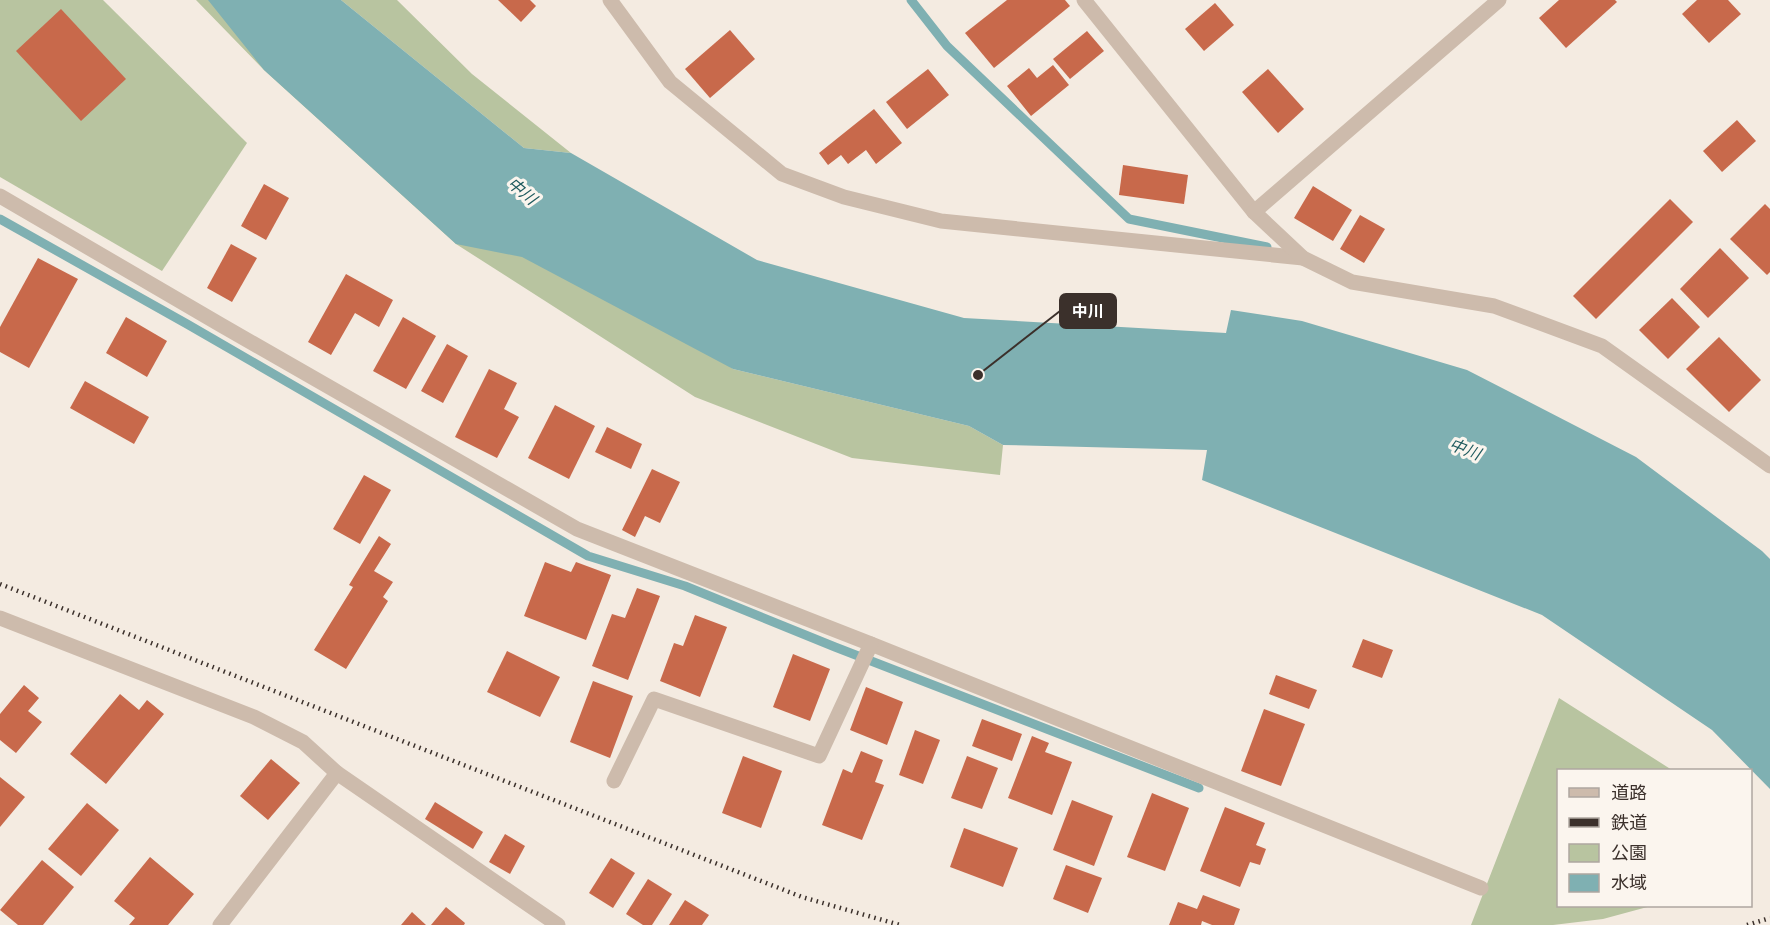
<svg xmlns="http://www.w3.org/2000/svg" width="1770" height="925" font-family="Roboto,'Noto Sans JP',sans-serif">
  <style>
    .green { fill: #b8c4a0 }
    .water { fill: #7fb0b2 }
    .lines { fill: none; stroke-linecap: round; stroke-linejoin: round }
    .stream { stroke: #7fb0b2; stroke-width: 9 }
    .building { fill: #c8694b }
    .minor { stroke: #cdbbac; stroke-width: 15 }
    .rail { stroke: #3b302b; stroke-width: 4.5; stroke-dasharray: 1.5 4.5; stroke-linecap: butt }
    .labels { text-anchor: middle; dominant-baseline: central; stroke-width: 6; stroke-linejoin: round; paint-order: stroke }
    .water-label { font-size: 16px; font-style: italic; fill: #1f5a5e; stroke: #fbf5ee }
    .leader { fill: none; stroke: #3b302b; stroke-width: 2 }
    .callout-dot { fill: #3b302b; stroke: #fbf5ee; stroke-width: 2 }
    .callout { fill: #3b302b; stroke: #3b302b; stroke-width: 2 }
    .callout-label { font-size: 16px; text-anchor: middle; font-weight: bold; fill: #fff }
  </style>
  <rect width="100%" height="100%" fill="#f4ebe1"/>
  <g class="green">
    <polygon points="0,0 103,0 247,143 162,271 0,177"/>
    <polygon points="196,0 248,0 733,369 969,426 1003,445 1000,475 852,458 695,397 456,244 264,70"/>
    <polygon points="341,0 397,0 472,74 571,153 524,148"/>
    <polygon points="1559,698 1672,770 1558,770 1558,906 1651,906 1603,919 1553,925 1471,925"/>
  </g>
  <polygon class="water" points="208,0 341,0 524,148 571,153 757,260 964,318 1226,333 1231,310 1302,321 1467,370 1636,457 1762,551 1770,559 1770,789 1712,730 1542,615 1202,480 1207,450 1003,445 969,426 733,369 522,257 456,244 264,70"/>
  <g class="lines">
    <g class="stream">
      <polyline points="911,0 947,46 1129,219 1267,247"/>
      <polyline points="0,219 187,324 588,556 685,586 835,647 1199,788"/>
    </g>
  </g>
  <g class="building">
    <polygon points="498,0 530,0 536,6 521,22"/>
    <polygon points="1007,0 1065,0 1070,6 994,68 965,33"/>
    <polygon points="1559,0 1615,0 1617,2 1566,48 1539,18"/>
    <polygon points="1697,0 1728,0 1741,14 1709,43 1682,14"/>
    <polygon points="1215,3 1234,25 1204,51 1185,29"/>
    <polygon points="61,9 126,79 81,121 16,51"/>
    <polygon points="730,30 755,59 710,98 685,69"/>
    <polygon points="1087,31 1104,51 1070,79 1053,59"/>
    <polygon points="1053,65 1069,85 1031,116 1007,86 1029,68 1037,78"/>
    <polygon points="928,69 949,95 907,129 886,102"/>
    <polygon points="1268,69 1304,109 1278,133 1242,92"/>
    <polygon points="874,109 902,143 876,164 866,150 848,164 841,155 828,165 819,153"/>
    <polygon points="1737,120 1756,141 1722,172 1703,151"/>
    <polygon points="1123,165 1188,175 1184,204 1119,195"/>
    <polygon points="264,184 289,198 266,240 241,226"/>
    <polygon points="1313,186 1352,210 1333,241 1294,218"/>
    <polygon points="1670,199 1693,222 1596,319 1573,296"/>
    <polygon points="1765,204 1770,209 1770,272 1767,275 1730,239"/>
    <polygon points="1360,215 1385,229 1364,263 1340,249"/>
    <polygon points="231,244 257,258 232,302 207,288"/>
    <polygon points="1720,248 1749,278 1708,318 1680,289"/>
    <polygon points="38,258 78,279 29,368 0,352 0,327"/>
    <polygon points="346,274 393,300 379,327 355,313 331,355 308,342"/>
    <polygon points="1672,298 1700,327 1668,359 1639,330"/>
    <polygon points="126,317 167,341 147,377 106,353"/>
    <polygon points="403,317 436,336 406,389 373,371"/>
    <polygon points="1719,337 1761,380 1729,412 1686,369"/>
    <polygon points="447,344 468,356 443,403 421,391"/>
    <polygon points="489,369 517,383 504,409 519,417 497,458 455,437"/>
    <polygon points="85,381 149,417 134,444 70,408"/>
    <polygon points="555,405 595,426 569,479 528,458"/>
    <polygon points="607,427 642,444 631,469 595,452"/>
    <polygon points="652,469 680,482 660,523 645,516 635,537 622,530"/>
    <polygon points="364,475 391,490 360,544 333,529"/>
    <polygon points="379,536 391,544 374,571 393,582 383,597 388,601 346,669 314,650 353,587 349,585"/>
    <polygon points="545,562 571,572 576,562 611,575 586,640 524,616"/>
    <polygon points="637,588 660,596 628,680 592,666 612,614 625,618"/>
    <polygon points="695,615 727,627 700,697 660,681 674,643 683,646"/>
    <polygon points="1363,639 1393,650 1382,678 1352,667"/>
    <polygon points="507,651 560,677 540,717 487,692"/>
    <polygon points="793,654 830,669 810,721 773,707"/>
    <polygon points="1276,675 1317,690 1309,709 1269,694"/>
    <polygon points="593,681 633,696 610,758 570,742"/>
    <polygon points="24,685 39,698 28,711 42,722 16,753 0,740 0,714"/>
    <polygon points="866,687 903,702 887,745 850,730"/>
    <polygon points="120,694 139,710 147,700 164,714 106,784 70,754"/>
    <polygon points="1264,709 1305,724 1281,786 1241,771"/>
    <polygon points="982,719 1022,734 1012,761 972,746"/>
    <polygon points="915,730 940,740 923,784 899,775"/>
    <polygon points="1032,736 1049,743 1045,752 1072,762 1052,815 1008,798"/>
    <polygon points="861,751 883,760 875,782 884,785 862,840 822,825 843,769 852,773"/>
    <polygon points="743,756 782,771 761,828 722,813"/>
    <polygon points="967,756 998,768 982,809 951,798"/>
    <polygon points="271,759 300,783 268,820 240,796"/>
    <polygon points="0,777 25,797 0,827"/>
    <polygon points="1152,793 1189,808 1165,871 1127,857"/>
    <polygon points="1072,800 1113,816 1094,866 1053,850"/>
    <polygon points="435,802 483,832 473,849 425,819"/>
    <polygon points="87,803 119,830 81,876 48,849"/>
    <polygon points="1225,807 1265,823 1256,845 1266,849 1260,865 1250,862 1240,887 1200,871"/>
    <polygon points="964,828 1018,848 1003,887 950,867"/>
    <polygon points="505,834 525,846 510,874 489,862"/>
    <polygon points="150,857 194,894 168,925 129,925 135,918 114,901"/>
    <polygon points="611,858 635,873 613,908 589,893"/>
    <polygon points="42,860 74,887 43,925 18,925 0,910"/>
    <polygon points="1066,865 1102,878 1088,913 1053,899"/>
    <polygon points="648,879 672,894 652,925 643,925 626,914"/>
    <polygon points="1203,895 1240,909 1234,925 1212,925 1202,921 1201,925 1169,925 1178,902 1197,909"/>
    <polygon points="685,900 709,915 702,925 669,925"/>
    <polygon points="446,907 465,923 464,925 431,925"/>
    <polygon points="412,912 426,925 401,925"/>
  </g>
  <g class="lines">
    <g class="minor">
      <polyline points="610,0 670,82 782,174 844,197 941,221 1303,258"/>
      <polyline points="1084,0 1254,212 1303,258 1352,282 1494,306 1602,346 1770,466"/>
      <polyline points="0,196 221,325 577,529 871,644 1481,888"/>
      <polyline points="1254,212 1499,0"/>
      <polyline points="0,618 254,717 303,742 337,773"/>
      <polyline points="614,781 654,699 819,756 871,644"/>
      <polyline points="220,925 337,773 558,925"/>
    </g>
    <g class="rail">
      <polyline points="0,584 802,897 900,925"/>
      <polyline points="1747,925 1770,918"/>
    </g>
  </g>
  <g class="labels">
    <g class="water-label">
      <text transform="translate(522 191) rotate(40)">中川</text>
      <text transform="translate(1465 449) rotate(21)">中川</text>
    </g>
  </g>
  <path class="leader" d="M978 375L1060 311"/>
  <circle class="callout-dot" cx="978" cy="375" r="6"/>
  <rect class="callout" x="1060" y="294" width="56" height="34" rx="6"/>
  <g class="callout-label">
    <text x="1088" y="317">中川</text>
  </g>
  <rect x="1557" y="769" width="195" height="138" fill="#fbf5ee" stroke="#aea6a0" stroke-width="1.5"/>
  <rect x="1569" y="788" width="30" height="9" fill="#cdbbac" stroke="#aea6a0" stroke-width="1.5"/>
  <text x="1611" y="799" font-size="18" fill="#3b302b">道路</text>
  <rect x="1569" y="818" width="30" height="9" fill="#3b302b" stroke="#aea6a0" stroke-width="1.5"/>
  <text x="1611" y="829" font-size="18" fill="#3b302b">鉄道</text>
  <rect x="1569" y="844" width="30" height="18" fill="#b8c4a0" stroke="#aea6a0" stroke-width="1.5"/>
  <text x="1611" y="859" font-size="18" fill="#3b302b">公園</text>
  <rect x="1569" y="874" width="30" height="18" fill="#7fb0b2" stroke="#aea6a0" stroke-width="1.5"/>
  <text x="1611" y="889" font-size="18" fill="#3b302b">水域</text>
</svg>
